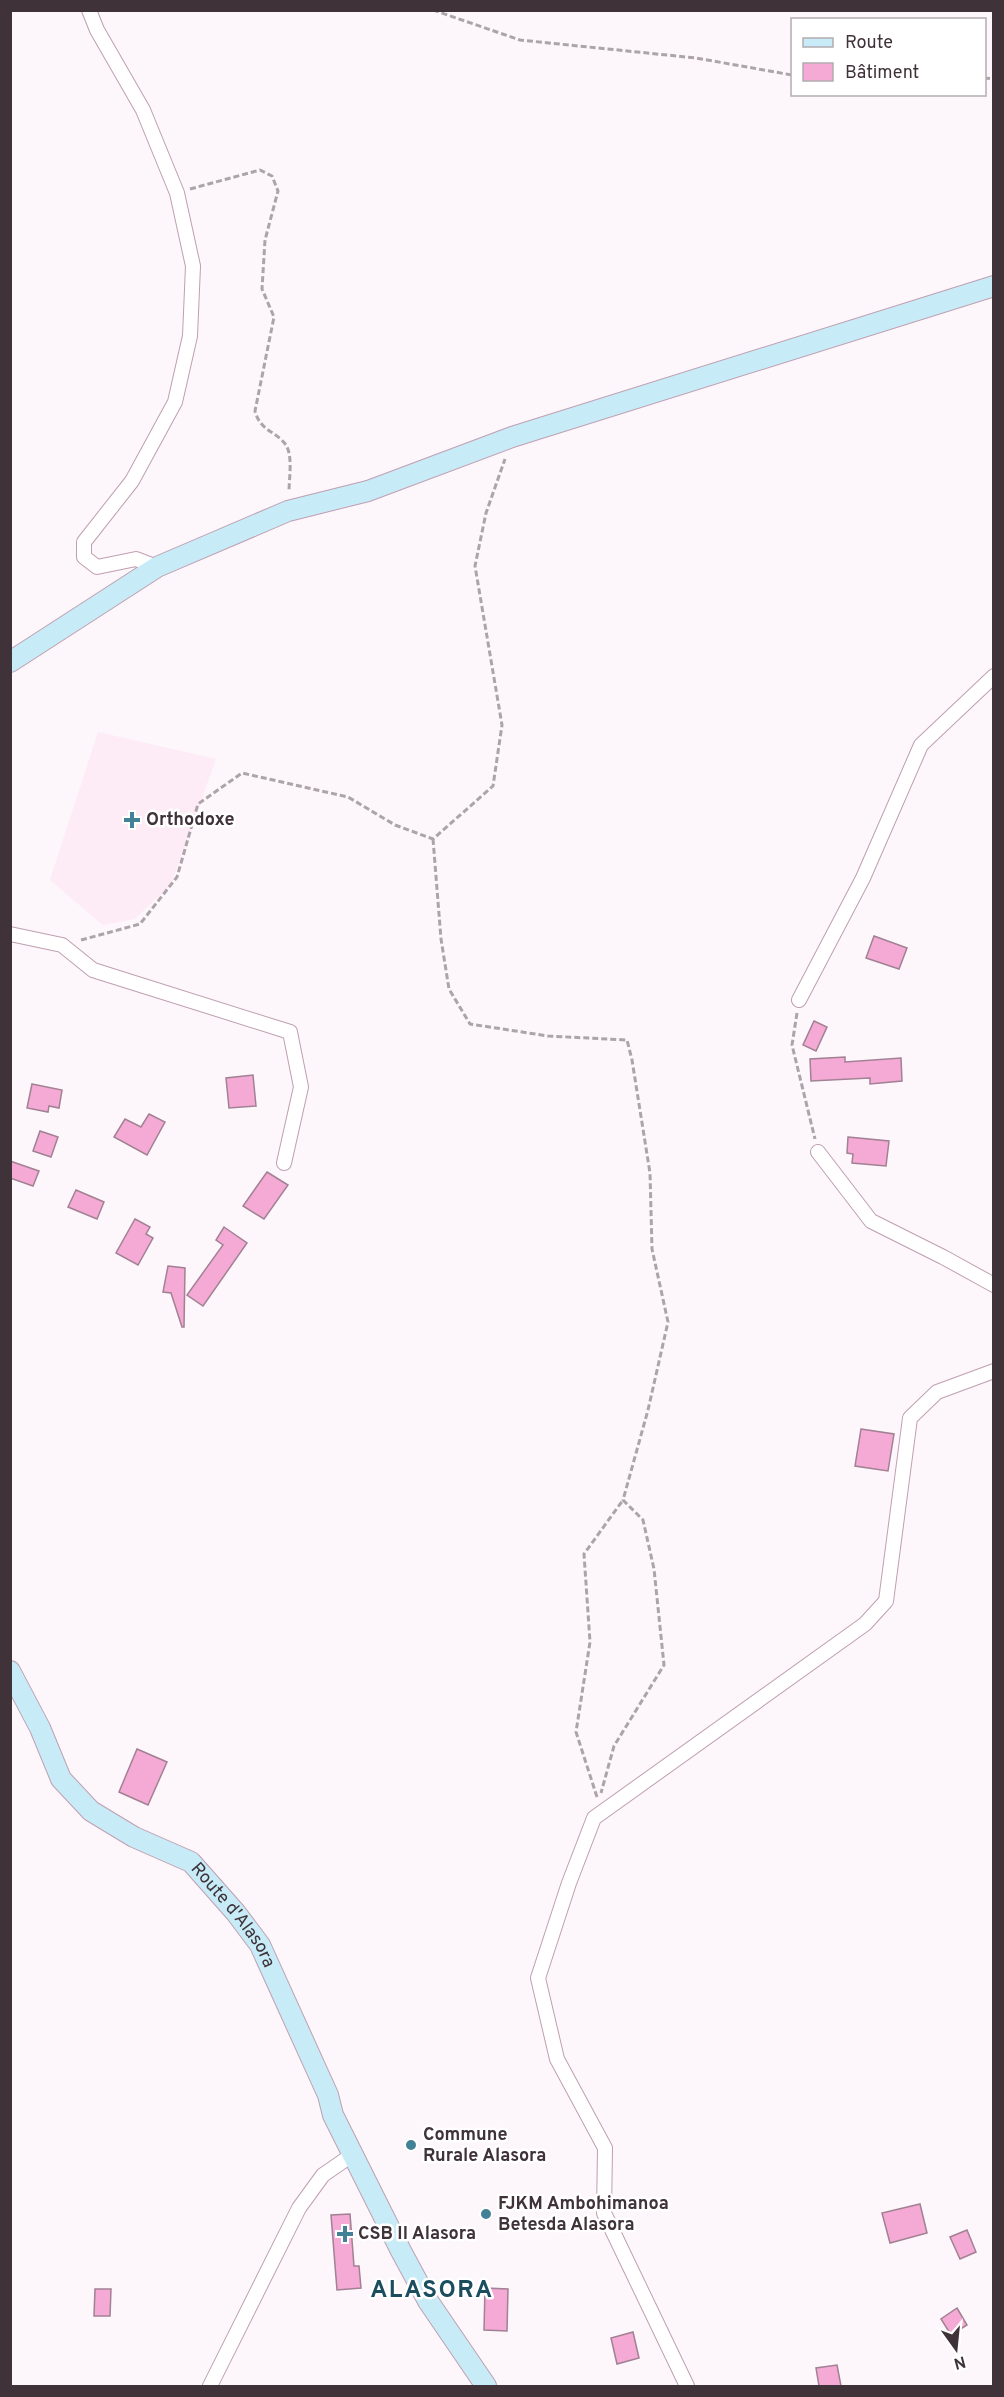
<svg xmlns="http://www.w3.org/2000/svg" width="1004" height="2397" font-family="Overpass,sans-serif">
  <style>
    .built { fill: #fdecf5 }
    .building { fill: #f4aad5; stroke: #a18193; stroke-width: 1.5 }
    .lines { fill: none; stroke-linecap: round; stroke-linejoin: round }
    .street-casing { stroke: #bf9fb1; stroke-width: 16 }
    .secondary-casing { stroke: #bf9fb1; stroke-width: 22 }
    .path { stroke: #ada4a9; stroke-width: 3; stroke-dasharray: 6 3; stroke-linecap: butt }
    .street { stroke: #fff; stroke-width: 14 }
    .secondary { stroke: #c7ecf7; stroke-width: 20 }
    .poi-dot { fill: #438197; stroke: #fff; stroke-width: 2 }
    .labels { text-anchor: middle; dominant-baseline: central; stroke-width: 5; stroke-linejoin: round; paint-order: stroke }
    .poi-label { font-size: 18px; font-weight: bold; fill: #3f3239; stroke: #fff; text-anchor: start }
    .street-label { font-size: 18px; fill: #3f3239; stroke: #fff }
    .district-label { font-size: 24px; font-weight: bold; letter-spacing: 1.5px; fill: #1a4d5d; stroke: #fff }
  </style>
  <rect width="100%" height="100%" fill="#fdf6fa"/>
  <polygon class="built" points="98,732 216,759 171,884 135,919 103,925 50,880"/>
  <g class="building">
    <polygon points="874,936 907,948 899,969 866,958"/>
    <polygon points="814,1021 827,1027 816,1051 803,1045"/>
    <polygon points="845,1057 845,1062 901,1058 902,1081 870,1084 870,1078 811,1081 810,1059"/>
    <polygon points="253,1075 256,1106 229,1108 226,1078"/>
    <polygon points="32,1084 62,1090 59,1108 49,1106 48,1112 27,1108"/>
    <polygon points="149,1114 165,1122 147,1155 114,1137 125,1119 141,1127"/>
    <polygon points="40,1131 58,1137 51,1157 33,1151"/>
    <polygon points="848,1137 889,1141 886,1166 852,1163 853,1154 847,1153"/>
    <polygon points="10,1161 39,1171 33,1186 10,1178"/>
    <polygon points="267,1172 288,1185 264,1219 243,1206"/>
    <polygon points="76,1190 104,1202 97,1219 68,1207"/>
    <polygon points="135,1219 150,1227 146,1234 153,1238 138,1265 116,1253"/>
    <polygon points="224,1227 247,1243 203,1306 187,1295 223,1245 216,1240"/>
    <polygon points="168,1266 185,1268 184,1327 182,1327 171,1293 163,1292"/>
    <polygon points="861,1429 894,1434 888,1471 855,1466"/>
    <polygon points="137,1749 167,1762 148,1805 119,1792"/>
    <polygon points="920,2204 927,2233 890,2243 882,2213"/>
    <polygon points="350,2214 354,2266 359,2266 361,2288 337,2290 331,2215"/>
    <polygon points="967,2230 976,2252 960,2259 950,2237"/>
    <polygon points="485,2288 508,2289 507,2331 484,2330"/>
    <polygon points="95,2289 111,2289 110,2316 94,2316"/>
    <polygon points="957,2308 967,2325 951,2335 941,2319"/>
    <polygon points="633,2332 639,2358 617,2364 611,2338"/>
    <polygon points="837,2365 841,2386 819,2386 816,2368"/>
  </g>
  <g class="lines">
    <defs>
      <g id="street">
        <polyline points="89,10 97,30 143,110 177,193 193,266 190,336 175,402 132,481 84,542 84,557 97,567 136,559 157,567"/>
        <polyline points="10,934 62,945 93,970 290,1032 301,1087 284,1163"/>
        <polyline points="799,1000 863,878 921,745 994,676"/>
        <polyline points="818,1152 871,1221 943,1257 994,1285"/>
        <polyline points="210,2386 299,2208 323,2175 352,2155"/>
        <polyline points="687,2386 604,2213 605,2148 557,2059 538,1978 569,1883 594,1818 865,1624 886,1601 910,1418 937,1392 994,1371"/>
      </g>
      <g id="secondary">
        <polyline points="10,662 157,567 288,511 368,491 512,437 994,286"/>
        <path id="s1" d="M10 1671 40 1728 61 1779 91 1811 134 1837 191 1862 236 1913 260 1945 328 2095 333 2115 401 2251 428 2301 486 2386"/>
      </g>
    </defs>
    <use href="#street" class="street-casing"/>
    <use href="#secondary" class="secondary-casing"/>
    <g class="path">
      <polyline points="433,10 520,40 696,58 792,75"/>
      <polyline points="984,78 994,79"/>
      <path d="M190 189 260 170 272 176 278 191 265 240 262 289 274 317 255 411C260 431 276 431 286 445 293 457 289 478 289 492"/>
      <polyline points="433,839 441,939 449,989 470,1024 548,1036 627,1040 632,1060 650,1173 652,1249 668,1322 648,1410 623,1500 643,1520 654,1569 664,1665 614,1746 601,1793"/>
      <polyline points="81,940 140,924 177,877 198,804 242,773 348,797 395,825 433,839 493,786 502,725 475,566 486,513 505,459"/>
      <polyline points="797,1013 792,1045 815,1139"/>
      <polyline points="597,1797 576,1732 590,1642 584,1554 623,1500"/>
    </g>
    <use href="#street" class="street"/>
    <use href="#secondary" class="secondary"/>
  </g>
  <g class="poi-dot">
    <path d="M129 811h6v6h6v6h-6v6h-6v-6h-6v-6h6z"/>
    <circle cx="411" cy="2145" r="6"/>
    <circle cx="486" cy="2214" r="6"/>
    <path d="M342 2225h6v6h6v6h-6v6h-6v-6h-6v-6h6z"/>
  </g>
  <g class="labels">
    <g class="poi-label">
      <text x="146" y="820">Orthodoxe</text>
      <text x="423" y="2135">Commune<tspan x="423" dy="21">Rurale Alasora</tspan></text>
      <text x="498" y="2204">FJKM Ambohimanoa<tspan x="498" dy="21">Betesda Alasora</tspan></text>
      <text x="358" y="2234">CSB II Alasora</text>
    </g>
    <g class="street-label">
      <text stroke="none"><textPath href="#s1" startOffset="344">Route d'Alasora</textPath></text>
    </g>
    <g class="district-label">
      <text x="432" y="2291">ALASORA</text>
    </g>
  </g>
  <rect width="1004" height="2397" fill="none" stroke="#3f3239" stroke-width="24"/>
  <rect x="791" y="18" width="195" height="78" fill="#ffffff" stroke="#b2adb0" stroke-width="1.5"/>
  <rect x="803" y="38" width="30" height="9" fill="#c7ecf7" stroke="#b2adb0" stroke-width="1.5"/>
  <text x="845" y="48" font-size="18" fill="#3f3239">Route</text>
  <rect x="803" y="63" width="30" height="18" fill="#f4aad5" stroke="#b2adb0" stroke-width="1.5"/>
  <text x="845" y="78" font-size="18" fill="#3f3239">Bâtiment</text>
  <g transform="translate(956 2349) rotate(165)" stroke="#ffffff" stroke-width="4.5" paint-order="stroke">
  <path d="M0-4.5L10 22L0 15L-10 22Z" fill="#3f3239"/>
  <text y="-9" font-size="16" font-weight="bold" text-anchor="middle" fill="#3f3239">N</text>
  </g>
</svg>
